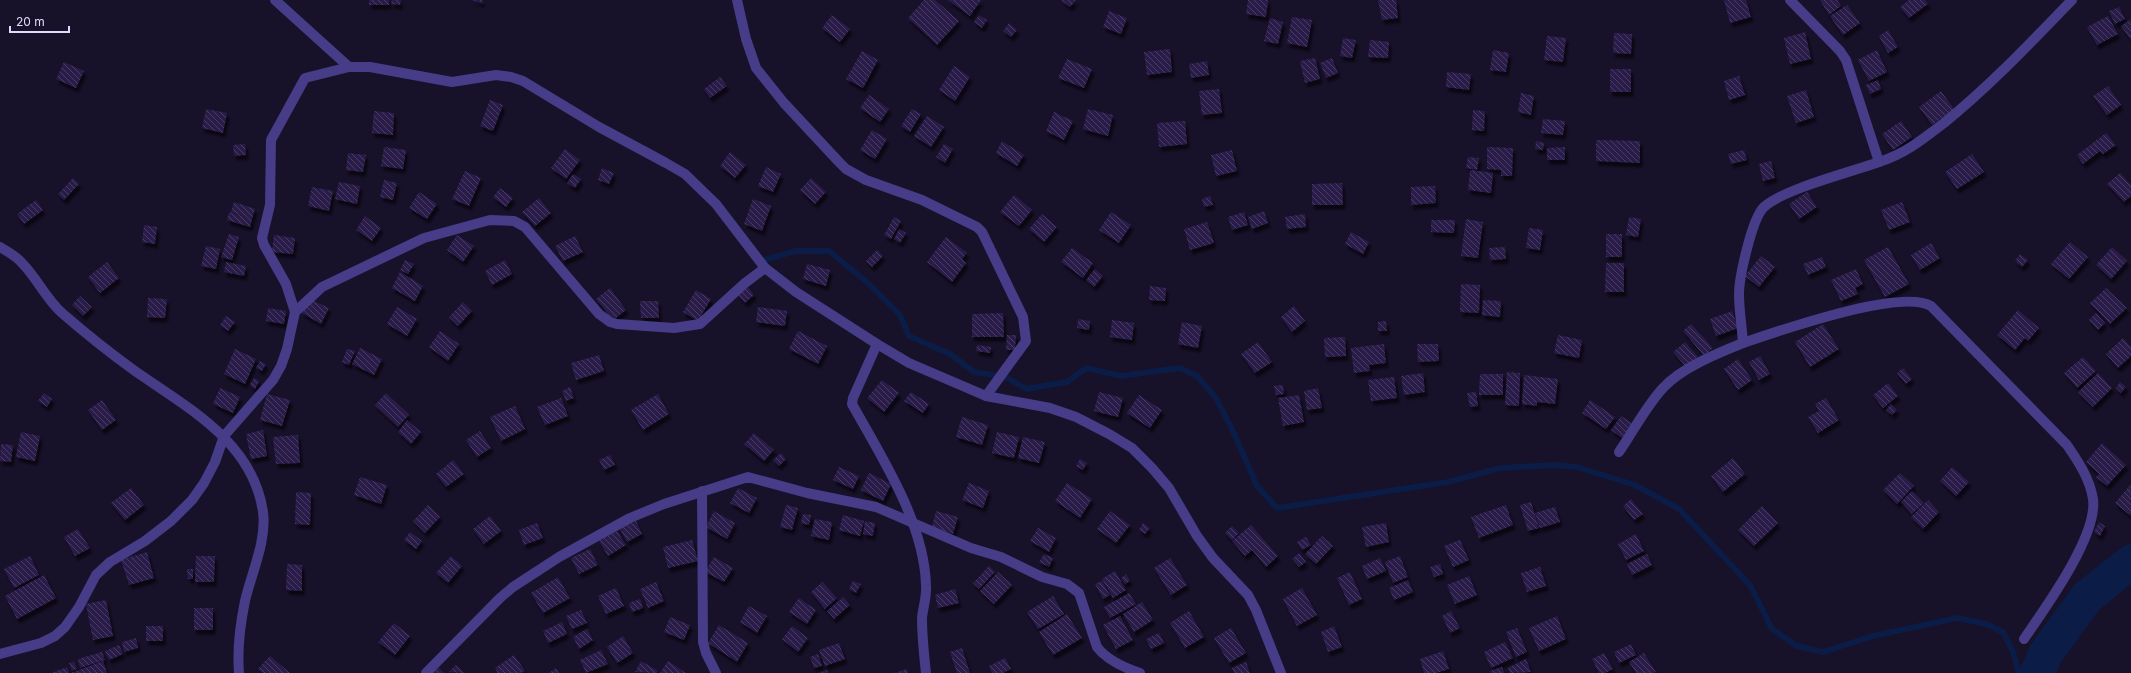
<svg xmlns="http://www.w3.org/2000/svg" width="2131" height="673" font-family="Inter,sans-serif">
  <style>
    .lines { fill: none; stroke-linecap: round; stroke-linejoin: round }
    .stream { stroke: #0b1c47; stroke-width: 6 }
    .river { stroke: #0b1c47; stroke-width: 35 }
    .building { fill: url(#building-back-hatch); filter: url(#shadow) }
    .street { stroke: #463c87; stroke-width: 10 }
  </style>
  <defs>
    <pattern id="building-back-hatch" width="6" height="6" patternUnits="userSpaceOnUse"><rect width="6" height="6" fill="#2a1d4a"/><path d="M-1 5l2 2M0 0l6 6M5-1l2 2" fill="none" stroke="#493d65"/></pattern>
    <filter id="shadow"><feDropShadow dx="2.5" dy="4.5" stdDeviation="1" flood-color="#0009"/></filter>
  </defs>
  <rect width="100%" height="100%" fill="#171129"/>
  <g class="lines">
    <polyline class="stream" points="761,261 796,251 829,251 869,284 900,315 909,336 950,354 974,372 1006,377 1026,389 1067,382 1086,368 1121,376 1180,368 1197,376 1216,398 1233,431 1257,486 1277,508 1448,482 1500,468 1555,465 1577,467 1635,485 1679,509 1750,585 1772,629 1797,646 1823,652 1873,636 1957,618 1986,624 2003,632 2013,652 2019,673"/>
    <polyline class="river" points="2037,673 2046,653 2087,597 2131,562"/>
  </g>
  <g class="building">
    <rect x="369" y="0" width="20" height="5"/>
    <polygon points="392,0 401,0 400,5 391,4"/>
    <polygon points="471,0 483,0 482,3"/>
    <polygon points="924,0 935,0 959,21 937,45 908,18"/>
    <polygon points="948,0 981,0 970,16"/>
    <polygon points="1061,0 1076,0 1070,7"/>
    <polygon points="1248,0 1268,0 1266,17 1246,14"/>
    <polygon points="1378,0 1396,0 1398,18 1382,20"/>
    <polygon points="1724,0 1746,0 1751,17 1730,23"/>
    <polygon points="1820,0 1837,0 1841,6 1829,15"/>
    <polygon points="1909,0 1925,0 1928,4 1909,18 1900,7"/>
    <polygon points="1847,5 1860,23 1843,35 1830,16"/>
    <polygon points="2119,7 2125,19 2115,24 2109,11"/>
    <polygon points="1109,11 1127,18 1121,34 1103,27"/>
    <polygon points="832,15 850,29 840,42 822,28"/>
    <polygon points="979,15 987,20 982,28 974,22"/>
    <polygon points="2108,16 2118,34 2097,45 2087,27"/>
    <polygon points="1292,17 1312,20 1307,47 1287,43"/>
    <polygon points="1270,18 1283,22 1278,44 1264,41"/>
    <polygon points="2131,19 2131,40 2121,26"/>
    <polygon points="1009,23 1017,30 1011,37 1003,31"/>
    <polygon points="1888,30 1898,47 1888,53 1879,36"/>
    <polygon points="1805,32 1811,59 1790,64 1784,38"/>
    <polygon points="1614,33 1632,34 1631,54 1613,53"/>
    <polygon points="1547,36 1566,38 1563,62 1544,60"/>
    <polygon points="1343,38 1356,40 1352,58 1340,56"/>
    <polygon points="1370,40 1389,42 1388,58 1368,57"/>
    <polygon points="1170,49 1172,72 1147,75 1144,52"/>
    <polygon points="1493,50 1509,53 1506,72 1490,70"/>
    <polygon points="1877,50 1887,72 1869,81 1858,60"/>
    <polygon points="862,51 878,60 863,88 846,79"/>
    <polygon points="1315,58 1320,79 1305,83 1300,61"/>
    <polygon points="1332,58 1338,73 1326,78 1320,63"/>
    <polygon points="1067,59 1092,69 1084,88 1058,78"/>
    <polygon points="1207,61 1209,75 1191,78 1189,64"/>
    <polygon points="64,62 84,71 76,88 56,79"/>
    <polygon points="954,66 970,77 955,101 939,90"/>
    <rect x="1610" y="69" width="21" height="23"/>
    <polygon points="1447,72 1471,74 1469,90 1446,87"/>
    <polygon points="1739,76 1745,95 1729,100 1724,81"/>
    <polygon points="720,77 727,86 710,98 704,89"/>
    <polygon points="1878,80 1881,89 1870,94 1866,85"/>
    <polygon points="2108,86 2121,105 2107,115 2093,96"/>
    <polygon points="1219,89 1222,113 1202,115 1199,91"/>
    <polygon points="1806,90 1814,117 1796,123 1787,96"/>
    <polygon points="1941,91 1954,109 1932,125 1919,107"/>
    <polygon points="1521,93 1534,96 1531,115 1518,112"/>
    <polygon points="869,95 889,109 880,122 860,108"/>
    <polygon points="490,100 503,105 493,131 480,126"/>
    <polygon points="206,109 227,113 223,133 202,128"/>
    <polygon points="912,109 921,114 910,132 901,126"/>
    <polygon points="1088,109 1113,115 1108,136 1083,129"/>
    <polygon points="1473,110 1485,111 1484,131 1472,130"/>
    <polygon points="374,111 394,113 393,135 372,133"/>
    <polygon points="1054,112 1073,121 1064,140 1046,131"/>
    <polygon points="927,116 944,127 931,147 914,136"/>
    <polygon points="1543,119 1565,121 1563,135 1541,133"/>
    <polygon points="1185,121 1187,144 1159,147 1157,123"/>
    <polygon points="1901,121 1912,137 1893,150 1882,134"/>
    <polygon points="872,130 887,139 875,159 860,150"/>
    <polygon points="2106,133 2116,145 2103,154 2100,151 2083,164 2077,155"/>
    <polygon points="1596,140 1640,141 1640,163 1596,161"/>
    <polygon points="1002,141 1024,155 1017,166 996,153"/>
    <polygon points="1536,141 1544,143 1543,150 1535,149"/>
    <polygon points="245,144 246,155 234,156 233,145"/>
    <polygon points="944,144 953,149 945,163 936,157"/>
    <polygon points="384,147 406,150 403,169 381,166"/>
    <polygon points="1487,147 1513,148 1512,176 1501,176 1501,170 1487,169"/>
    <polygon points="1565,147 1565,160 1547,160 1547,148"/>
    <polygon points="565,149 580,160 566,179 551,168"/>
    <polygon points="1232,150 1237,171 1216,176 1211,155"/>
    <polygon points="1744,150 1747,160 1731,164 1728,154"/>
    <polygon points="730,152 746,165 735,178 720,166"/>
    <polygon points="348,153 366,155 363,172 346,170"/>
    <polygon points="1972,154 1984,172 1957,189 1945,172"/>
    <polygon points="1468,157 1479,158 1477,170 1466,168"/>
    <polygon points="1771,161 1775,178 1763,181 1759,164"/>
    <polygon points="766,167 781,174 773,192 758,186"/>
    <polygon points="602,168 614,173 609,184 598,180"/>
    <polygon points="1470,170 1493,173 1491,193 1468,190"/>
    <polygon points="465,171 481,178 469,206 452,199"/>
    <polygon points="2120,173 2131,185 2131,196 2124,202 2107,184"/>
    <polygon points="573,174 581,179 575,188 567,183"/>
    <polygon points="73,178 79,184 64,200 58,194"/>
    <polygon points="811,178 826,192 815,204 800,190"/>
    <polygon points="384,180 397,183 393,200 380,197"/>
    <polygon points="339,182 360,186 357,204 335,199"/>
    <polygon points="1342,183 1343,205 1312,205 1312,184"/>
    <polygon points="1435,186 1436,203 1411,205 1411,187"/>
    <polygon points="312,187 333,191 329,211 308,206"/>
    <polygon points="500,188 513,198 506,207 493,197"/>
    <polygon points="419,192 437,204 427,219 409,208"/>
    <polygon points="1807,192 1817,207 1799,219 1789,204"/>
    <polygon points="1014,195 1032,210 1019,226 1000,212"/>
    <polygon points="1210,196 1213,205 1204,207 1202,199"/>
    <polygon points="539,198 551,213 535,226 522,212"/>
    <polygon points="753,199 771,206 762,231 744,224"/>
    <polygon points="36,200 43,210 24,224 17,214"/>
    <polygon points="234,202 255,209 252,219 231,212"/>
    <polygon points="1902,202 1910,222 1889,230 1881,210"/>
    <polygon points="1264,211 1268,223 1252,229 1248,217"/>
    <polygon points="229,212 252,219 250,227 227,220"/>
    <polygon points="1111,212 1131,225 1119,243 1099,230"/>
    <polygon points="1244,212 1248,225 1232,230 1228,217"/>
    <polygon points="1042,214 1057,227 1044,242 1029,229"/>
    <polygon points="1305,214 1306,227 1287,229 1285,217"/>
    <polygon points="365,216 381,228 372,241 356,230"/>
    <polygon points="894,217 901,221 891,239 884,235"/>
    <polygon points="1629,217 1641,219 1638,237 1626,235"/>
    <polygon points="1466,219 1483,222 1478,258 1461,256"/>
    <polygon points="1431,220 1455,220 1454,233 1431,232"/>
    <polygon points="1207,222 1214,243 1190,250 1184,229"/>
    <polygon points="144,225 157,227 155,244 142,242"/>
    <polygon points="1529,228 1543,230 1540,250 1526,248"/>
    <polygon points="899,229 906,233 900,243 894,239"/>
    <polygon points="1351,232 1369,242 1363,254 1345,244"/>
    <polygon points="229,234 239,237 232,260 221,257"/>
    <rect x="1606" y="234" width="16" height="23"/>
    <polygon points="274,235 295,238 293,254 272,252"/>
    <polygon points="457,235 474,246 463,262 447,250"/>
    <polygon points="575,236 583,252 563,261 555,246"/>
    <polygon points="946,237 967,253 962,259 966,263 952,282 927,262"/>
    <polygon points="2070,242 2088,257 2069,279 2051,264"/>
    <polygon points="1931,243 1940,258 1920,270 1911,255"/>
    <polygon points="206,246 220,249 216,269 201,266"/>
    <polygon points="1505,247 1506,259 1490,260 1489,248"/>
    <polygon points="1888,247 1909,284 1885,297 1864,260"/>
    <polygon points="2112,247 2127,261 2111,279 2096,265"/>
    <polygon points="1072,248 1093,263 1083,278 1061,262"/>
    <polygon points="877,250 883,256 872,267 866,261"/>
    <polygon points="2020,254 2028,260 2022,267 2015,261"/>
    <polygon points="1761,256 1775,267 1759,287 1745,276"/>
    <polygon points="1822,257 1826,267 1808,275 1803,264"/>
    <polygon points="405,260 414,264 408,274 400,270"/>
    <polygon points="505,260 512,274 492,285 485,271"/>
    <polygon points="107,262 119,278 100,293 88,277"/>
    <polygon points="226,262 246,266 244,276 224,272"/>
    <polygon points="1606,263 1624,263 1624,292 1605,292"/>
    <polygon points="807,264 830,270 826,286 803,279"/>
    <polygon points="1095,269 1103,276 1094,287 1086,280"/>
    <polygon points="1856,269 1863,284 1855,288 1858,294 1841,301 1831,280"/>
    <polygon points="400,272 423,286 415,301 392,288"/>
    <polygon points="1461,284 1480,285 1479,313 1460,312"/>
    <polygon points="1150,286 1166,288 1165,301 1149,300"/>
    <polygon points="748,287 754,295 745,303 738,295"/>
    <polygon points="610,288 626,310 613,320 596,299"/>
    <polygon points="2106,288 2127,308 2110,324 2090,303"/>
    <polygon points="696,290 711,299 698,321 683,312"/>
    <polygon points="80,296 92,307 83,316 72,305"/>
    <polygon points="148,298 167,299 165,318 147,317"/>
    <polygon points="310,299 329,308 321,324 302,313"/>
    <polygon points="1483,300 1501,301 1500,317 1482,315"/>
    <polygon points="640,301 658,301 659,318 641,318"/>
    <polygon points="463,302 472,311 458,326 449,317"/>
    <polygon points="1294,306 1305,321 1292,332 1281,317"/>
    <polygon points="397,307 417,319 407,336 387,324"/>
    <polygon points="758,307 787,311 785,326 756,322"/>
    <polygon points="268,308 286,311 284,324 266,321"/>
    <polygon points="2018,310 2039,328 2028,341 2025,338 2015,350 1997,335"/>
    <polygon points="1732,311 1738,328 1716,336 1710,319"/>
    <polygon points="1003,313 1004,337 972,337 972,314"/>
    <polygon points="2096,313 2105,323 2098,330 2089,320"/>
    <polygon points="226,316 235,322 228,331 220,325"/>
    <polygon points="1078,319 1090,321 1089,330 1077,328"/>
    <polygon points="1112,320 1134,323 1132,340 1110,337"/>
    <polygon points="1386,321 1387,331 1378,331 1378,322"/>
    <polygon points="1182,322 1202,326 1198,348 1178,344"/>
    <polygon points="1691,324 1713,348 1704,356 1683,331"/>
    <polygon points="1823,324 1839,349 1810,367 1795,342"/>
    <polygon points="440,331 459,344 448,361 429,347"/>
    <polygon points="798,331 827,346 818,364 789,349"/>
    <polygon points="1007,335 1016,335 1015,350 1006,350"/>
    <polygon points="1558,335 1582,340 1579,358 1554,353"/>
    <polygon points="1345,337 1346,356 1325,357 1324,338"/>
    <polygon points="2123,338 2131,347 2131,356 2118,368 2106,354"/>
    <polygon points="1258,342 1272,362 1255,373 1241,354"/>
    <polygon points="1685,342 1698,357 1686,367 1673,352"/>
    <polygon points="1384,344 1386,363 1369,365 1370,371 1354,373 1351,348"/>
    <polygon points="1417,344 1438,344 1439,361 1418,362"/>
    <polygon points="977,345 991,347 990,353 976,351"/>
    <polygon points="360,348 382,359 374,375 352,364"/>
    <polygon points="235,349 256,359 245,384 224,374"/>
    <polygon points="347,349 355,351 349,365 342,362"/>
    <polygon points="599,355 604,371 576,380 571,363"/>
    <polygon points="1760,356 1770,374 1759,380 1749,362"/>
    <polygon points="2083,357 2096,371 2077,388 2064,373"/>
    <polygon points="1738,359 1752,380 1738,390 1724,369"/>
    <polygon points="260,361 266,364 262,371 256,368"/>
    <polygon points="1903,368 1912,379 1906,384 1897,373"/>
    <polygon points="1507,372 1520,373 1519,406 1505,405"/>
    <polygon points="1423,373 1425,392 1404,395 1401,376"/>
    <polygon points="2098,373 2112,388 2093,407 2078,392"/>
    <polygon points="1480,374 1503,374 1503,395 1479,395"/>
    <polygon points="1524,375 1558,379 1555,404 1537,402 1537,406 1522,404"/>
    <polygon points="1394,377 1397,398 1371,401 1368,380"/>
    <polygon points="254,378 259,381 255,389 250,385"/>
    <polygon points="882,380 899,393 884,412 867,398"/>
    <polygon points="2120,382 2126,387 2121,393 2116,388"/>
    <polygon points="1888,383 1898,396 1883,408 1873,395"/>
    <polygon points="1283,385 1284,394 1276,395 1274,386"/>
    <polygon points="570,387 574,398 566,401 562,391"/>
    <polygon points="220,388 240,397 233,413 213,404"/>
    <polygon points="1318,388 1322,408 1307,410 1304,391"/>
    <polygon points="911,392 929,404 923,413 904,401"/>
    <polygon points="1099,392 1123,398 1118,417 1094,411"/>
    <polygon points="1476,392 1478,406 1470,407 1467,393"/>
    <polygon points="44,393 52,399 47,407 38,401"/>
    <polygon points="386,393 409,415 398,427 375,405"/>
    <polygon points="267,394 290,400 282,426 260,420"/>
    <polygon points="658,394 669,414 643,430 631,410"/>
    <polygon points="1139,395 1162,410 1150,428 1127,413"/>
    <polygon points="1299,395 1304,422 1283,426 1278,398"/>
    <polygon points="561,398 568,416 545,425 537,407"/>
    <polygon points="1826,398 1839,420 1818,433 1808,417 1819,411 1815,404"/>
    <polygon points="102,400 116,420 102,430 88,410"/>
    <polygon points="1590,400 1615,417 1606,429 1582,413"/>
    <polygon points="1891,404 1897,410 1892,415 1886,410"/>
    <polygon points="515,406 525,429 501,441 490,417"/>
    <polygon points="1621,416 1632,423 1622,438 1611,430"/>
    <polygon points="962,417 988,425 982,445 956,437"/>
    <polygon points="407,420 421,432 411,444 398,432"/>
    <polygon points="263,430 267,456 251,459 246,434"/>
    <polygon points="480,431 491,448 477,457 466,440"/>
    <polygon points="21,432 40,436 35,461 16,457"/>
    <polygon points="997,432 1019,437 1014,458 992,453"/>
    <polygon points="754,433 774,450 764,461 744,444"/>
    <polygon points="298,435 300,463 276,464 273,437"/>
    <polygon points="1023,437 1045,442 1039,463 1018,458"/>
    <polygon points="2102,443 2126,465 2107,486 2096,477 2099,474 2086,462"/>
    <polygon points="1,444 13,445 11,462 0,461"/>
    <polygon points="781,453 786,459 779,466 773,460"/>
    <polygon points="610,455 615,465 604,470 599,460"/>
    <polygon points="1733,458 1745,474 1723,492 1711,476"/>
    <polygon points="1080,459 1087,463 1083,470 1076,466"/>
    <polygon points="453,460 464,474 446,487 436,474"/>
    <polygon points="839,467 859,476 853,489 833,480"/>
    <polygon points="1952,467 1969,482 1956,496 1940,481"/>
    <polygon points="869,473 891,484 883,501 861,490"/>
    <polygon points="1900,473 1914,486 1897,504 1883,490"/>
    <polygon points="360,477 387,485 381,504 354,495"/>
    <polygon points="969,483 989,491 983,508 962,500"/>
    <polygon points="1067,483 1092,499 1080,518 1055,501"/>
    <polygon points="2131,484 2131,516 2115,503"/>
    <polygon points="131,488 144,505 125,520 111,503"/>
    <polygon points="738,488 757,498 749,513 730,503"/>
    <polygon points="1912,491 1924,503 1912,514 1901,502"/>
    <polygon points="296,492 311,493 310,525 295,524"/>
    <polygon points="1631,499 1643,514 1634,520 1623,506"/>
    <polygon points="1928,500 1939,512 1923,529 1911,517"/>
    <polygon points="1531,502 1539,528 1528,531 1520,505"/>
    <polygon points="428,505 440,517 425,533 413,521"/>
    <polygon points="786,505 798,508 792,530 780,527"/>
    <polygon points="1506,505 1513,525 1479,538 1471,517"/>
    <polygon points="1762,506 1778,523 1754,546 1738,530"/>
    <polygon points="1555,507 1560,522 1540,528 1535,513"/>
    <polygon points="714,511 735,523 727,539 706,527"/>
    <polygon points="936,511 958,517 953,534 932,527"/>
    <polygon points="1110,511 1130,525 1116,543 1097,529"/>
    <polygon points="803,514 811,515 809,525 801,523"/>
    <polygon points="843,515 864,521 860,536 839,530"/>
    <polygon points="490,516 501,531 484,544 473,529"/>
    <polygon points="815,519 832,522 829,540 811,536"/>
    <polygon points="636,521 642,534 627,542 620,529"/>
    <polygon points="865,521 875,523 873,536 863,534"/>
    <polygon points="2099,522 2105,526 2100,536 2094,532"/>
    <polygon points="537,523 543,538 524,545 519,530"/>
    <polygon points="1143,523 1150,528 1145,534 1139,530"/>
    <polygon points="1386,523 1389,542 1366,547 1362,527"/>
    <polygon points="1251,525 1278,556 1266,567 1252,550 1245,556 1232,541"/>
    <polygon points="1232,526 1239,533 1232,540 1225,533"/>
    <polygon points="1038,528 1056,538 1049,552 1030,541"/>
    <polygon points="78,529 90,548 75,556 64,537"/>
    <polygon points="617,531 626,545 608,556 599,541"/>
    <polygon points="410,532 422,541 416,549 404,540"/>
    <polygon points="1636,534 1644,551 1626,560 1618,544"/>
    <polygon points="1322,536 1333,546 1316,564 1305,554"/>
    <polygon points="1306,537 1311,545 1302,550 1297,542"/>
    <polygon points="692,540 698,561 668,568 663,547"/>
    <polygon points="1460,540 1469,560 1453,567 1444,546"/>
    <polygon points="590,549 598,565 579,574 571,558"/>
    <polygon points="147,552 154,578 129,585 121,560"/>
    <polygon points="1299,553 1306,562 1299,567 1292,559"/>
    <polygon points="1044,554 1053,558 1049,567 1039,562"/>
    <polygon points="1647,554 1652,565 1632,575 1627,564"/>
    <polygon points="30,556 39,575 14,588 4,569"/>
    <polygon points="196,556 215,556 214,582 195,582"/>
    <polygon points="451,556 462,566 448,583 436,573"/>
    <polygon points="1400,556 1408,577 1393,583 1385,562"/>
    <polygon points="714,557 733,568 724,582 705,572"/>
    <polygon points="1170,558 1187,585 1171,595 1154,568"/>
    <polygon points="1380,558 1386,571 1367,579 1362,566"/>
    <polygon points="287,564 302,565 302,591 286,590"/>
    <polygon points="1440,564 1443,574 1434,577 1430,567"/>
    <polygon points="989,566 995,572 979,589 973,583"/>
    <polygon points="1540,567 1546,586 1527,592 1521,573"/>
    <polygon points="187,569 193,569 193,579 188,579"/>
    <polygon points="1115,571 1126,590 1113,598 1102,579"/>
    <polygon points="998,572 1012,585 994,604 980,591"/>
    <polygon points="1350,572 1362,599 1349,605 1337,578"/>
    <polygon points="1126,574 1130,581 1125,584 1121,578"/>
    <polygon points="44,575 56,598 17,619 5,596"/>
    <polygon points="1469,576 1477,595 1455,604 1447,585"/>
    <polygon points="558,577 570,598 543,613 531,593"/>
    <polygon points="1408,580 1413,592 1394,600 1389,588"/>
    <polygon points="853,581 861,584 856,593 849,589"/>
    <polygon points="1102,581 1110,595 1103,599 1095,584"/>
    <polygon points="656,582 664,601 648,608 640,589"/>
    <polygon points="822,582 837,598 825,609 811,592"/>
    <polygon points="616,588 624,606 606,614 598,596"/>
    <polygon points="1302,588 1317,615 1297,626 1283,599"/>
    <polygon points="955,589 959,603 938,608 935,595"/>
    <polygon points="1129,593 1136,604 1110,618 1104,607"/>
    <polygon points="1053,596 1064,614 1038,629 1027,612"/>
    <polygon points="843,597 850,605 834,619 827,611"/>
    <polygon points="799,598 816,610 807,624 789,612"/>
    <polygon points="640,599 643,608 632,612 629,603"/>
    <polygon points="106,600 113,636 93,640 86,604"/>
    <polygon points="1142,602 1153,620 1134,632 1123,614"/>
    <polygon points="749,606 767,616 757,633 740,622"/>
    <rect x="194" y="608" width="19" height="22"/>
    <polygon points="581,610 587,623 572,629 566,616"/>
    <polygon points="1189,611 1204,637 1185,648 1170,623"/>
    <polygon points="1451,611 1460,628 1450,633 1442,616"/>
    <polygon points="1067,614 1082,638 1053,655 1039,632"/>
    <polygon points="1120,616 1133,640 1116,649 1103,625"/>
    <polygon points="1557,616 1566,639 1539,651 1529,628"/>
    <polygon points="670,617 690,625 684,640 664,632"/>
    <polygon points="562,622 567,634 548,643 543,631"/>
    <polygon points="394,623 410,636 395,655 378,642"/>
    <polygon points="719,625 748,643 737,662 708,643"/>
    <rect x="146" y="626" width="17" height="15"/>
    <polygon points="792,626 808,638 798,652 782,639"/>
    <polygon points="1334,626 1342,647 1328,652 1321,632"/>
    <polygon points="1231,628 1246,653 1229,663 1214,638"/>
    <polygon points="1517,628 1527,652 1516,657 1506,632"/>
    <polygon points="587,629 593,640 579,649 573,637"/>
    <polygon points="1159,633 1164,643 1151,649 1146,639"/>
    <polygon points="623,636 633,653 617,663 607,647"/>
    <polygon points="136,638 138,648 124,652 122,642"/>
    <polygon points="1505,642 1513,658 1491,668 1484,652"/>
    <polygon points="839,643 845,659 825,666 819,650"/>
    <polygon points="1631,644 1636,655 1619,663 1614,652"/>
    <polygon points="119,645 123,654 109,660 105,651"/>
    <polygon points="962,648 970,673 957,673 950,652"/>
    <polygon points="601,650 608,664 586,673 580,660"/>
    <polygon points="1443,651 1449,669 1436,673 1424,673 1420,659"/>
    <polygon points="102,652 105,660 80,668 78,659"/>
    <polygon points="1604,653 1613,669 1605,673 1599,673 1592,659"/>
    <polygon points="1644,653 1656,672 1654,673 1636,673 1629,662"/>
    <polygon points="818,654 822,666 814,668 810,657"/>
    <polygon points="514,655 525,671 521,673 498,673 495,668"/>
    <polygon points="270,656 290,673 263,673 258,669"/>
    <polygon points="1005,658 1011,669 1003,673 992,673 989,666"/>
    <polygon points="1526,659 1531,672 1510,673 1508,668"/>
    <polygon points="103,661 107,673 71,673"/>
    <polygon points="641,661 658,671 656,673 635,672"/>
    <polygon points="668,661 686,673 660,673"/>
    <polygon points="74,662 77,669 72,671 69,663"/>
    <polygon points="1246,662 1250,673 1234,673 1232,668"/>
    <polygon points="456,665 464,673 449,672"/>
    <polygon points="67,667 69,673 51,673"/>
    <polygon points="438,667 444,673 433,673"/>
    <polygon points="1502,667 1504,673 1491,673 1490,671"/>
    <polygon points="556,668 559,673 549,673"/>
    <polygon points="907,669 908,673 894,673"/>
    <polygon points="827,670 828,673 818,673"/>
  </g>
  <g class="lines">
    <g class="street">
      <polyline points="275,0 349,67"/>
      <polyline points="737,0 746,39 756,68 784,103 839,162 846,169 866,180 922,200 977,227 982,232 1023,317 1026,341 986,396"/>
      <path d="M1879 162C1905 154 1923 139 1944 123 1990 86 2031 42 2072 0"/>
      <path d="M0 247C8 252 16 256 22 263 37 278 46 299 62 313 85 333 110 353 135 371 188 408 253 442 263 512 267 541 251 574 245 601 240 625 237 648 239 673"/>
      <polyline points="295,312 322,287 424,238 490,220 514,221 525,227 599,314 610,322 617,324 674,328 700,324 745,283 765,268"/>
      <path d="M1743 343C1778 331 1901 288 1931 306L2067 445C2078 461 2090 479 2093 499 2098 536 2045 608 2024 639"/>
      <path d="M877 344 853 398 852 404C882 458 924 522 926 585 927 597 923 607 922 618 922 637 924 655 926 673"/>
      <path d="M1619 452C1632 433 1647 405 1663 388 1681 368 1718 353 1743 343 1742 327 1739 310 1739 294 1739 278 1752 218 1764 207 1784 189 1851 172 1879 162L1846 60 1840 51 1790 0"/>
      <polyline points="702,491 703,642 706,653 716,673"/>
      <polyline points="0,654 41,643 55,636 65,627 79,607 96,575 110,562 145,541 171,521 192,500 204,483 215,462 224,436 273,380 281,366 287,349 295,312 286,284 264,245 262,238 270,205 271,140 305,78 349,67 370,67 452,82 496,75 511,77 523,81 599,127 666,163 685,174 716,204 765,268 796,292 877,344 909,363 986,396 1050,408 1076,417 1109,434 1132,448 1152,468 1169,488 1197,536 1213,558 1248,595 1256,610 1281,673"/>
      <path d="M426 673 500 598 513 587 559 557 630 518 664 504 748 477 807 493 876 507 971 548 1001 557 1042 577 1067 584 1079 593 1097 647C1106 659 1125 668 1140 673"/>
    </g>
  </g>
  <path d="M10 26v6h59v-6" fill="none" stroke="#e1d9ff" stroke-width="2"/>
  <text x="16" y="26" font-size="12" fill="#e1d9ff" stroke="#171129" stroke-width="3" paint-order="stroke">20 m</text>
</svg>
